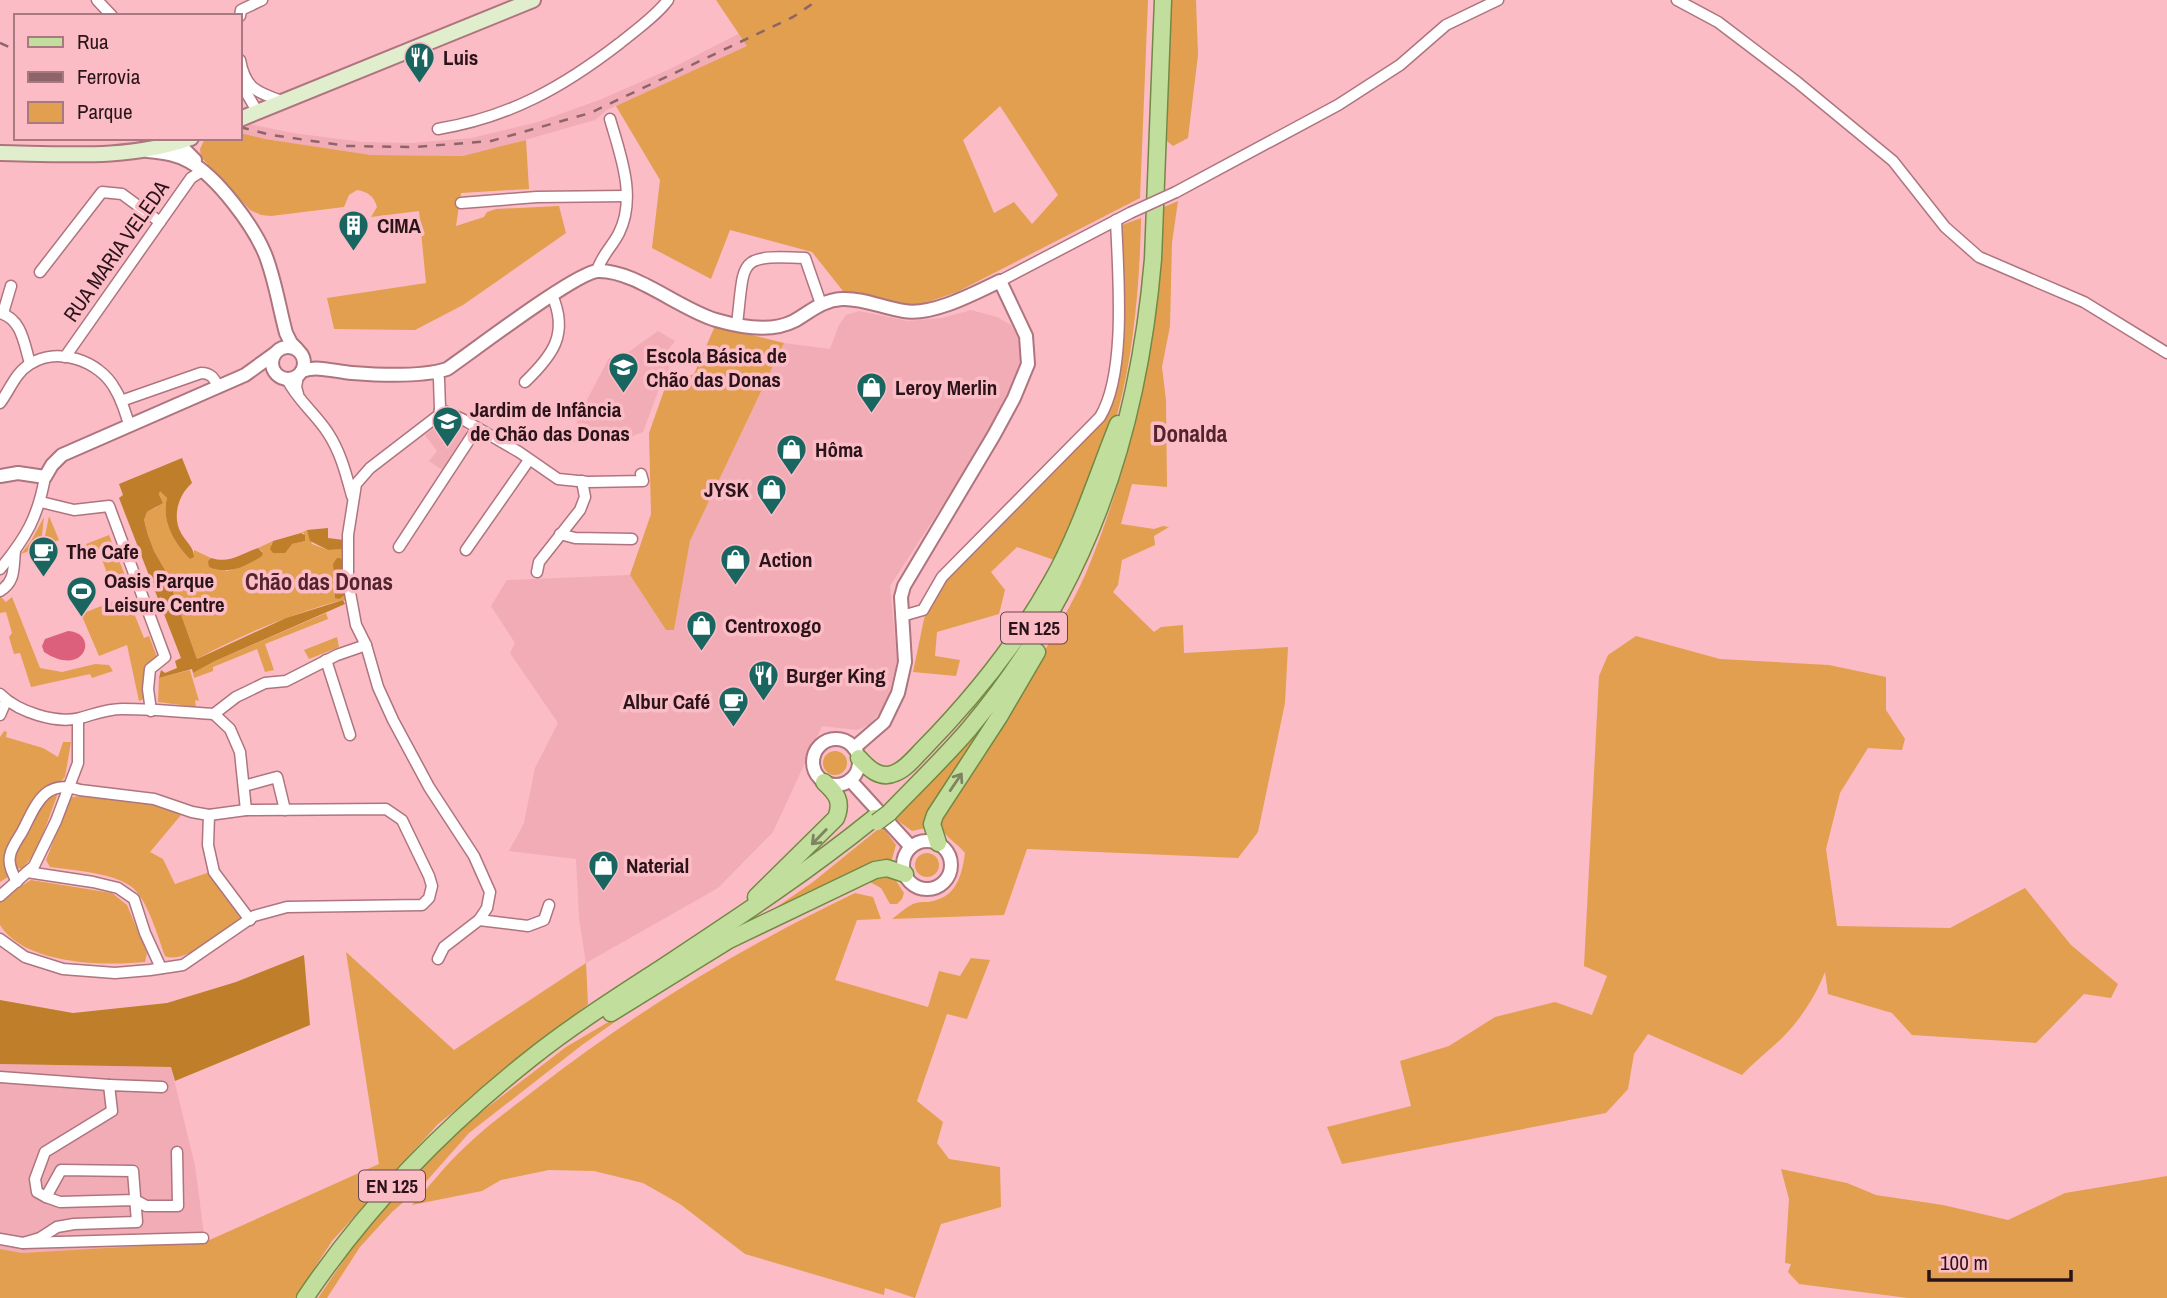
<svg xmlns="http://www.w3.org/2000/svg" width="2167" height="1298" font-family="'Archivo Narrow',sans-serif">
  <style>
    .built { fill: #f1acb6 }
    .green { fill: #e29f4f; fill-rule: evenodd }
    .forest { fill: #bf7e29 }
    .water { fill: #dc607c }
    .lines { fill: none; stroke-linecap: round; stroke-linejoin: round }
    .minor-casing { stroke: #ae757e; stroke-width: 13 }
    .tertiary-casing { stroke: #ae757e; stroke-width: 16 }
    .secondary-casing { stroke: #ae757e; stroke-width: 18 }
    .primary-casing { stroke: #738943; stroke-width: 19 }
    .minor { stroke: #fff; stroke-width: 10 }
    .tertiary { stroke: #fff; stroke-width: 12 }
    .secondary { stroke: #e1eece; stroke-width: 14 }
    .primary { stroke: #c2de9c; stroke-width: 16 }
    .rail { stroke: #8e646b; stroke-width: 2.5; stroke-dasharray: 9 9; stroke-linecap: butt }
    .minor-bridge-casing { stroke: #ae757e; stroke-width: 13; stroke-linecap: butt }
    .primary-bridge-casing { stroke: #738943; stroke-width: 19; stroke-linecap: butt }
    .minor-bridge { stroke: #fff; stroke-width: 10 }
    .primary-bridge { stroke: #c2de9c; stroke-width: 16 }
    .oneway { stroke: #7e8361 }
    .labels { text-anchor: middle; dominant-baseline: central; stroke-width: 7; stroke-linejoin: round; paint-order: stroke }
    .shield { fill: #fbbcc6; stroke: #69464d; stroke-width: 2 }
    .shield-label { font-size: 19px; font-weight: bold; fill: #2b1419 }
    .poi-label { font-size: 21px; font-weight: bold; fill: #2b1419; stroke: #fbbcc6; text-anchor: start }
    .street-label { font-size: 21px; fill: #2b1419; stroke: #fbbcc6 }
    .neighbourhood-label { font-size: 23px; font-weight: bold; fill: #54242e; stroke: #fbbcc6 }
  </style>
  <rect width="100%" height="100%" fill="#fbbcc6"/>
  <g class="built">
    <polygon points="779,13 772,36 607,110 595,120 476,154 463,156 371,155 265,139 240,133 240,122 293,133 362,142 411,143 472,138 538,122 602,99 670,69"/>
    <polygon points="971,310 997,317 1011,325 1018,337 1021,355 1018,371 991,426 942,506 890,586 897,661 886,705 869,725 857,730 822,726 773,832 718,888 586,963 579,918 576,859 509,851 524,823 535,768 558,723 510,653 515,643 491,606 507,580 630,575 666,630 674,630 690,541 784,343 830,349 839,325 846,315 859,311 908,321 942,318"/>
    <polygon points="658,331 675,341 663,356 671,361 668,373 664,375 643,432 614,443 570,442 580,413 609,358 616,361"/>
    <polygon points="445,420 462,422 468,435 444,471 429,461 437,451 425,435"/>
    <polygon points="0,1064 171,1067 195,1166 205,1242 22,1253 0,1249"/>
  </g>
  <g class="green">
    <path d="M716 0H1148L1140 198 957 292 922 304 903 306 843 291 812 252 730 230 711 279 652 248 660 180 616 106 747 46ZM1000 106 1058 195 1032 224 1014 202 994 213 963 140Z"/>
    <polygon points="1171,0 1196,0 1198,55 1188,138 1173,146 1167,141"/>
    <path d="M240 133 265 139 371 155 463 156 526 140 529 189 461 193 456 226 484 217 487 212 496 209 559 206 566 233 463 305 415 330 334 329 327 298 426 283 419 211 371 217 377 207C374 196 368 192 357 190L349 195 344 207 271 216 261 215 250 210 201 157 200 149 205 138H240Z"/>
    <path d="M1178 201 1172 243 1170 326 1162 367 1166 400 1167 487 1132 484 1121 524 1154 529 1163 526 1169 527 1154 536 1155 545 1122 560 1118 585 1113 592 1154 632 1161 627 1183 625 1184 653 1288 647 1285 703 1258 832 1238 858 1027 849 1004 915 892 919C899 914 908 905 916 903 921 901 927 903 933 901 957 896 962 874 965 853 957 842 938 834 941 819 973 768 1005 718 1036 666 1053 636 1072 605 1086 573 1135 456 1157 333 1164 207Z"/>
    <path d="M1141 218C1140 279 1134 352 1118 411 1103 463 1080 511 1057 561L1017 547 991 572 1005 590 999 614 937 632 935 656 960 660 956 676 913 672 924 619 933 592 1100 424 1111 407 1117 384 1123 294 1122 225Z"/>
    <polygon points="715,326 784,343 690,541 674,630 666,630 630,575 651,514 649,433 666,385 694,374"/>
    <path d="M160 490 167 498C161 521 174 543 190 558L194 557V550L211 558 208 561 227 571 248 564 262 555 263 552 258 548 273 541 271 545 292 544 305 541 304 533H301L307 530 312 544 328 550 345 549 344 565 333 564 335 598 345 595V601L343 600C293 613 243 634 197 659L165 570 154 551 148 535 144 520 147 512 157 507Z"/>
    <polygon points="49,516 59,540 43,546"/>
    <path d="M44 517C41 539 45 546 21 554L31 541Z"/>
    <polygon points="109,535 126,578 111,584 100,554 93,556 86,544"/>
    <polygon points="0,596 6,602 12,597 40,668 62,672 95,664 109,665 113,671 92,678 90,674 31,687 20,653 14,654 9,637 12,633 6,612 0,613"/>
    <polygon points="127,596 144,638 149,636 157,657 146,667 146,698 139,701 127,645 99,656 81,614"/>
    <polygon points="326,613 328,619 265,644 274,670 265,672 257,649 213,667 213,671 194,678 193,673 215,661"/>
    <path d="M1636 636 1720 659 1829 665 1886 677V710L1905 739 1902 750 1868 748 1840 793 1826 849 1837 926 1950 928 2025 888 2071 945 2118 984 2111 998 2084 994 2036 1043 1912 1035 1892 1013 1828 994 1825 972C1816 995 1801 1019 1783 1037 1770 1050 1755 1061 1742 1075L1648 1034 1634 1054 1628 1089 1606 1113 1342 1164 1327 1127 1411 1106 1400 1061 1449 1046 1495 1017 1555 1002 1592 1015 1607 976 1584 966 1599 676 1608 655Z"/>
    <polygon points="337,637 339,647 309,659 304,650"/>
    <polygon points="190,670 199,701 195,700 196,707 158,702 159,678"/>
    <path d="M1009 689 926 828 912 831 893 817C935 778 974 736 1009 689Z"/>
    <path d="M4 731 7 732 6 737 43 748 58 757 63 742H71L65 777C59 785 49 783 42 790 29 804 11 857 8 877L0 882V737Z"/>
    <circle cx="835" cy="763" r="12"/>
    <path d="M57 792V796C49 816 38 856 21 869L17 868 15 855 45 798Z"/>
    <path d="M82 796C114 797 152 800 181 815L150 852 163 859 175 884 210 872C217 890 232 901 240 917L237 922C224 934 181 965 165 956 158 937 148 901 133 888 116 873 72 870 50 867L46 860 70 799 72 797Z"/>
    <polygon points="882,826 896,845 892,859 877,860 755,922 813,882"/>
    <circle cx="927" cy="865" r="12"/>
    <polygon points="876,874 893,876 904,893 902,899 897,904 890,904 881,888 868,881"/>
    <path d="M31 880 112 893 127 905 147 953 145 962C104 966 25 965 0 925V899Z"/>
    <path d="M855 893 873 897 881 919 857 920 835 980 928 1007 939 971 960 976 971 958 990 960 967 1019 947 1014 917 1101 943 1122 937 1143 949 1159 1000 1167 1001 1207 941 1224 915 1298 885 1288 884 1295 745 1254 680 1204 643 1183 594 1171 549 1170 501 1180 482 1191 412 1205C430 1186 446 1164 466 1146 488 1125 513 1107 536 1089 635 1012 742 947 855 893Z"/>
    <polygon points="346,952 454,1050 586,963 588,1004 438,1124 332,1241 295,1298 0,1298 0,1249 22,1253 205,1242 379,1164"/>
    <polygon points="649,998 582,1045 469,1133 424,1184 392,1212 360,1247 327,1298 318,1298 357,1241 409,1180 463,1126 566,1047"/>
    <polygon points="1781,1169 1847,1183 1876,1195 1943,1205 2008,1220 2065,1193 2167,1176 2167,1298 1908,1298 1799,1284 1788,1272 1791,1264 1785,1263 1789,1199"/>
  </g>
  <g class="forest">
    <path d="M182 458 192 483C178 495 172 517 181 533 186 542 194 547 194 557L190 559C174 543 161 521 167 498L160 491 159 495 163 503 147 512 144 520 148 535 154 551 165 570 197 659 286 618 343 600 345 604 215 661 193 673 192 669 159 678 161 670 165 673 177 668 175 661 181 658 119 498 123 495 119 484Z"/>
    <polygon points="328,528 328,538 344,540 345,549 328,550 310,541 307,530"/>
    <polygon points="301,533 305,535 305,541 292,544 285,553 273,553 270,549 273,541"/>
    <path d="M258 548 263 553 262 556C246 566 229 575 209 567L208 561 211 558C230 564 240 554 258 548Z"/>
    <polygon points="337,558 340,558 344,562 345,595 339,599 335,598 333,564"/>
    <polygon points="304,955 310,1025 175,1081 171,1067 0,1064 0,1000 73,1013 167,1003 236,982"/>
  </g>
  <path class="water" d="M68 631C100 633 85 679 44 652L42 646 45 639Z"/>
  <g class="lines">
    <defs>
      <g id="minor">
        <polyline points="97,0 112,16"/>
        <polyline points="1677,0 1718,22 1797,82 1893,161 1945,227 1979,257 2084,302 2167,353"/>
        <polyline points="240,16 241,10 262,0"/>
        <path d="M240 60C245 88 256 92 282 101"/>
        <polyline points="240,82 257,111"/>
        <path d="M438 129C510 117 563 87 620 43 636 30 656 16 668 0"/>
        <polyline points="1176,192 1338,105 1400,65 1446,25 1498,0"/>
        <polyline points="461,203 537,197 626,196"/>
        <path d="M597 271C601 256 612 247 619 233 637 197 620 154 610 119"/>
        <polyline points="40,272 102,192 122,194 160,222"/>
        <polyline points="1000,281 1130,213"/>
        <path d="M0 313C22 319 24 344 30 363"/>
        <polyline points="3,313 11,286"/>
        <path d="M737 324C745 259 736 255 805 258L821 304"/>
        <polyline points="65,357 191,178 202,171"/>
        <polyline points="437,373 439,379 440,409 464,420 519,452 558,479 588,482 643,481 641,474"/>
        <path d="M287 379C297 400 316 414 328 433 341 453 346 474 352 496"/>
        <path d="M525 382C553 355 569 334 552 295"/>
        <polyline points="298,394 296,387 298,376"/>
        <path d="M121 401 201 373C211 373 214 378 218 386"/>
        <path d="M0 403C10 390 15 373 30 364 58 346 100 361 115 389 122 400 125 412 129 424"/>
        <polyline points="41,502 74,510 109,506 165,657 150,669 148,689 151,711"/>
        <polyline points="560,534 575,538 632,539"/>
        <polyline points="399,547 477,428"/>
        <polyline points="466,550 529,460"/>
        <path d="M0 569C26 538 38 517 45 477"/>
        <polyline points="537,572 539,562 580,510 585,497 582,481"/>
        <path d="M0 591C16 581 13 568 15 551"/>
        <path d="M902 616 923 610 942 577 1100 417C1127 373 1118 273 1116 220"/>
        <polyline points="326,660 350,735"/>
        <path d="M0 694C18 712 56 724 80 718 95 714 106 709 122 709 153 709 184 712 214 714L236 697 265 683 286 681 337 655 366 645"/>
        <polyline points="214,714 230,729 240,752 246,810"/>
        <polyline points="0,715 6,701"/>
        <polyline points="244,786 277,777 285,810"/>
        <polyline points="209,815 208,845 214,872 250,920"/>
        <polyline points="27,872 93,882 118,888 134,899 145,933 161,968"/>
        <polyline points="0,896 34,866 56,821 78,763 78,719"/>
        <polyline points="479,920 528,926 544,920 549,905"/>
        <path d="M0 939 25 957 63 969 115 973 150 970 183 965 254 916 287 907 422 905 429 898 432 886 429 876 402 820 386 809 246 810 209 815 192 812 154 799 80 790C44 778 36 805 22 832 18 839 11 848 10 856 8 865 13 874 17 882"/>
        <polyline points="438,959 444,947 479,920 487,908 490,892 474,856 429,787 393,720 378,687 366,645 356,625 348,582 348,535 356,484 370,468 439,415 440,409"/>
        <polyline points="0,1077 109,1085"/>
        <polyline points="46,1197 37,1192 35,1179 45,1152 112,1111 109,1085 162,1087"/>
        <polyline points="0,1239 23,1243 203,1238"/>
        <polyline points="23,1243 40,1238 57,1227 74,1224 137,1222 133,1171 61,1170 46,1197 60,1202 135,1200 146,1206 178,1206 177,1152"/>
      </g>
      <g id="tertiary">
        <path d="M148 151C163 153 177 154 190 162 217 177 253 225 265 254 275 279 279 307 286 333L291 343 297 349"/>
        <polyline points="174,151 173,145 182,147 195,160"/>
        <circle cx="288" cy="363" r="16"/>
        <path d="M302 371C318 365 336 372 352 373 378 375 422 377 447 369 472 352 576 272 598 271 635 270 679 309 716 320 740 327 771 333 794 321 810 312 822 300 842 299 863 298 883 308 904 311 932 316 975 293 1000 281L1026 336 1028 364 1014 398 994 435 904 586 901 597 905 662 898 693 884 722 854 748"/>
        <polyline points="0,476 18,473 45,477 52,465 62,455 245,375 274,354"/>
        <circle cx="836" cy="762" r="23"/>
        <polyline points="850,780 911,847"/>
        <circle cx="927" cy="865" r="24"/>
      </g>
      <g id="secondary">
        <polyline points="240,119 533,0"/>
        <path d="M0 153C63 154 130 160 191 138"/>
      </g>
      <g id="primary">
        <path d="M859 758C868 768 880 780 895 773 906 769 915 757 923 749 972 699 1018 642 1052 581 1080 531 1097 476 1118 424"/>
        <path d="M889 813C916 785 944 758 969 729 1086 590 1138 437 1153 259L1163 0"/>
        <polyline points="938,843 932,824 935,815 999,717 1037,652"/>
        <path d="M756 897 836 818C843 801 836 793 824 782"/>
        <polyline points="611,1013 729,940 875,870 887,868 905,874"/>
        <path d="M305 1298C367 1206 443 1128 530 1059 570 1027 614 999 657 971 731 922 805 874 874 818"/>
      </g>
    </defs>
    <use href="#minor" class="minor-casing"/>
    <use href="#tertiary" class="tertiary-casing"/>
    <use href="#secondary" class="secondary-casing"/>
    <use href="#primary" class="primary-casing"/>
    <use href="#minor" class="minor"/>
    <use href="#tertiary" class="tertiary"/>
    <use href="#secondary" class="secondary"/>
    <use href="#primary" class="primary"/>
    <g class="rail">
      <polyline points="0,43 16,50"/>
      <polyline points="240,127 271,135 348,146 415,147 491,141 590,113 793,17 818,0"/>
    </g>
    <defs>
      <polyline id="minor-bridge" points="1130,213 1176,192"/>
      <polyline id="primary-bridge" points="877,822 889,813"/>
    </defs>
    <use href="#minor-bridge" class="minor-bridge-casing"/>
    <use href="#primary-bridge" class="primary-bridge-casing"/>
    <use href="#minor-bridge" class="minor-bridge"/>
    <use href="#primary-bridge" class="primary-bridge"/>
  </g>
  <defs><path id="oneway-shaft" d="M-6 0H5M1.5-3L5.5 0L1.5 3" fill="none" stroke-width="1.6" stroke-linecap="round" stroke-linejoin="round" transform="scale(1.75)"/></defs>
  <g class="oneway">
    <use href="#oneway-shaft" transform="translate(956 782) rotate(-56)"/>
    <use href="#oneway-shaft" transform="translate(819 837) rotate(134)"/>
  </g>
  <defs>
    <symbol id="restaurant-pin" viewBox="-11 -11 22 30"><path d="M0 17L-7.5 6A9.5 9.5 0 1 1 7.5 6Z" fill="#196661" stroke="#fbbcc6"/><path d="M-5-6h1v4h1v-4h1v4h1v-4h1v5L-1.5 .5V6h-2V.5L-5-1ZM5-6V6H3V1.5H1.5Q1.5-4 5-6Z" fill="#fff"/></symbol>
    <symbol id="building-pin" viewBox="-11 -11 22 30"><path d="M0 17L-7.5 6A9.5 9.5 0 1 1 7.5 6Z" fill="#196661" stroke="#fbbcc6"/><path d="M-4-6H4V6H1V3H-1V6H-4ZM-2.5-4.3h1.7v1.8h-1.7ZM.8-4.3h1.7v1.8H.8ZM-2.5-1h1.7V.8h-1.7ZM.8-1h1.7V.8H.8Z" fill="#fff"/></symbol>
    <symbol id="school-pin" viewBox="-11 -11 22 30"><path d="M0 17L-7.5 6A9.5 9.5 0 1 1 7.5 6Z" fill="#196661" stroke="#fbbcc6"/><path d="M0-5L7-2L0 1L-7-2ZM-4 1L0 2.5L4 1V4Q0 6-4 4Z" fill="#fff"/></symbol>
    <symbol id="shop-pin" viewBox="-11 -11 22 30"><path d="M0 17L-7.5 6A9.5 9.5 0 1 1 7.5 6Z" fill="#196661" stroke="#fbbcc6"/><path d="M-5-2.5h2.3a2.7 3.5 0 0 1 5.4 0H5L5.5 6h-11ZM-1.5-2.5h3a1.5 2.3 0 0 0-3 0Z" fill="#fff"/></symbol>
    <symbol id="cafe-pin" viewBox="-11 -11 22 30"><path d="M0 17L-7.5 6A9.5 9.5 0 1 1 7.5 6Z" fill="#196661" stroke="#fbbcc6"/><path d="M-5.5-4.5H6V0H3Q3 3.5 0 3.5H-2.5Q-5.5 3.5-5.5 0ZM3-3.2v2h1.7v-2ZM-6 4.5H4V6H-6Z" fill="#fff"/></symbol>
    <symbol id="stadium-pin" viewBox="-11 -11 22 30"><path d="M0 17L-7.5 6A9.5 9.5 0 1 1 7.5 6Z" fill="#196661" stroke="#fbbcc6"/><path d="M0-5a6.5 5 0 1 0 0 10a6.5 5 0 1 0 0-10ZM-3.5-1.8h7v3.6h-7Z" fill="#fff"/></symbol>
  </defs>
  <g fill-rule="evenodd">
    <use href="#restaurant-pin" x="402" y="40" width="35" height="47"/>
    <use href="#building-pin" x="336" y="208" width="35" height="47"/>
    <use href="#school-pin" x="606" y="350" width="35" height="47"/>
    <use href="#shop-pin" x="854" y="370" width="35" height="47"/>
    <use href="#school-pin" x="430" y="404" width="35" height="47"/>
    <use href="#shop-pin" x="774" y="432" width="35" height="47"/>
    <use href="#shop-pin" x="754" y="472" width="35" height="47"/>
    <use href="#cafe-pin" x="26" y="534" width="35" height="47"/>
    <use href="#shop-pin" x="718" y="542" width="35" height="47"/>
    <use href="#stadium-pin" x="64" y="574" width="35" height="47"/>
    <use href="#shop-pin" x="684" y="608" width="35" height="47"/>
    <use href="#restaurant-pin" x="746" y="658" width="35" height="47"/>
    <use href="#cafe-pin" x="716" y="684" width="35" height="47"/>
    <use href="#shop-pin" x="586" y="848" width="35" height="47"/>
  </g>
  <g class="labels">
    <g class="shield">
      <rect x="1001" y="612.5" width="66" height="31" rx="5"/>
      <rect x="359" y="1170.5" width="66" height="31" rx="5"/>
    </g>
    <g class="shield-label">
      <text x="1034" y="628">EN 125</text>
      <text x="392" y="1186">EN 125</text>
    </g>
    <g class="poi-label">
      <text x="443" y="57">Luis</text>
      <text x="377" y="225">CIMA</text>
      <text x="646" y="355">Escola Básica de<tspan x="646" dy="24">Chão das Donas</tspan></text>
      <text x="895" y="387">Leroy Merlin</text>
      <text x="470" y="409">Jardim de Infância<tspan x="470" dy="24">de Chão das Donas</tspan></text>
      <text x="815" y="449">Hôma</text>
      <text x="749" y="489" text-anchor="end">JYSK</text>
      <text x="66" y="551">The Cafe</text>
      <text x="759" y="559">Action</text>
      <text x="104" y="580">Oasis Parque<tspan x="104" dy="24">Leisure Centre</tspan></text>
      <text x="725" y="625">Centroxogo</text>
      <text x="786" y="675">Burger King</text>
      <text x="710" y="701" text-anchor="end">Albur Café</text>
      <text x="626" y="865">Naterial</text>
    </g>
    <g class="street-label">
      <text transform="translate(116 251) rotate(-55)">RUA MARIA VELEDA</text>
    </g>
    <g class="neighbourhood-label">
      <text x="1190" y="433">Donalda</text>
      <text x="319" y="581">Chão das Donas</text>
    </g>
  </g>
  <rect x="14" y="14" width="228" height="126" fill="#fbbcc6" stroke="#a87981" stroke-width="2"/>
  <rect x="28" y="37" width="35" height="10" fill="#c2de9c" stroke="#a87981" stroke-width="2"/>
  <text x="77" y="49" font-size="21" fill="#2b1419">Rua</text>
  <rect x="28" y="72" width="35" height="10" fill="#8e646b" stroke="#a87981" stroke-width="2"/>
  <text x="77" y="84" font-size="21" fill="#2b1419">Ferrovia</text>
  <rect x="28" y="102" width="35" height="21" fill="#e29f4f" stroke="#a87981" stroke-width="2"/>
  <text x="77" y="119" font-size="21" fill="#2b1419">Parque</text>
  <path d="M1929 1270v10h142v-10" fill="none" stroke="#2b1419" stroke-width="3.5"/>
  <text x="1940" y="1270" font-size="21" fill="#2b1419" stroke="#fbbcc6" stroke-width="5" paint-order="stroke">100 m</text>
</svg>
